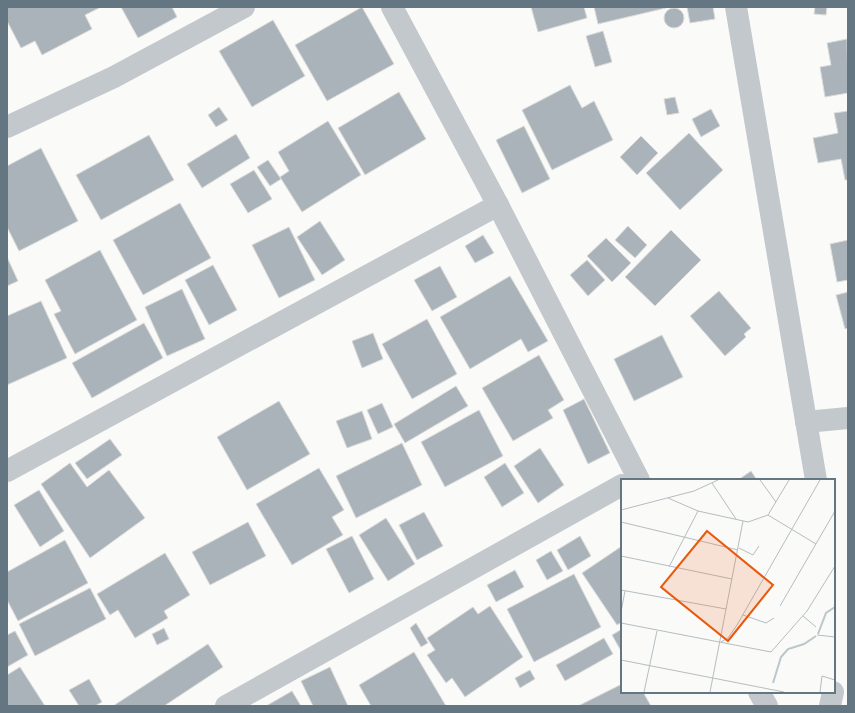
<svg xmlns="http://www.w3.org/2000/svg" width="855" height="713" font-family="'Source Sans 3',sans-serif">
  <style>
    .building { fill: #aab3b9; stroke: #dcdcda }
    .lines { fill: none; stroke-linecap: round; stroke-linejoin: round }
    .street { stroke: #c3c8cc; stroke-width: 22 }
    .inset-river { fill: none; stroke: #bbc7cb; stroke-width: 2 }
    .inset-road { fill: none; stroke: #b5bdc2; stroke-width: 1 }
    .view { fill: #e8590c; fill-opacity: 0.15; stroke: #e8590c; stroke-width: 2 }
    .inset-edge { fill: none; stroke: #657683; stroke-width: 2 }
  </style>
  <rect width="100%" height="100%" fill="#fafaf8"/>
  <g class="building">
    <polygon points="7,7 101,7 85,15 92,29 42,55 35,41 21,48 7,21"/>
    <polygon points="121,7 172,7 177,17 138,38"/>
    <polygon points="362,7 394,64 327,101 295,45"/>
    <polygon points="531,7 584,7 587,18 538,32"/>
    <polygon points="594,7 666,7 666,8 598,24"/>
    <polygon points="687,7 713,7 715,19 690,23"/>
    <polygon points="815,7 827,7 826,15 814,14"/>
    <circle cx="674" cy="18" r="10"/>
    <polygon points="273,20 305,76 252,107 219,51"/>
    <polygon points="603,31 612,62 595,67 586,36"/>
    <polygon points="847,39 848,93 825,97 820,67 831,65 827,43"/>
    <polygon points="570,85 582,108 594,101 613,140 552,170 522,110"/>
    <polygon points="399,92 426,139 365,175 338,128"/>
    <polygon points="675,97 679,113 667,115 664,99"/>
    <polygon points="219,107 228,120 216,127 208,115"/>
    <polygon points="711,109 720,126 701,137 692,119"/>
    <polygon points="848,111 848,180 845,180 841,159 818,163 813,138 838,133 834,113"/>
    <polygon points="328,121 361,175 302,212 280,177 289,171 278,152"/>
    <polygon points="524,126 550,179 522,193 496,140"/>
    <polygon points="689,133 723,170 680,210 646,173"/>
    <polygon points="236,134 250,158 202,188 187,164"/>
    <polygon points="149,135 174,180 101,220 76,175"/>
    <polygon points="641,136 658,153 637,175 620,157"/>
    <polygon points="41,148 78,221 19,251 7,227 7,166"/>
    <polygon points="268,160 281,179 270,186 257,167"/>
    <polygon points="254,170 272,199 248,213 230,184"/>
    <polygon points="180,203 211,258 143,295 113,240"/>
    <polygon points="320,221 345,260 322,275 297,237"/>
    <polygon points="628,226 647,245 635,258 615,240"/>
    <polygon points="289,227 315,280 279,298 252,245"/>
    <polygon points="671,230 701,260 655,306 625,277"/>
    <polygon points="483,235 494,253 475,263 465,246"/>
    <polygon points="606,238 631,263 612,282 587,256"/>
    <polygon points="848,240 848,280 837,282 830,244"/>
    <polygon points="100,250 137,320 75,354 54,314 61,311 45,280"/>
    <polygon points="7,257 18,281 7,286"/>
    <polygon points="587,260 605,280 588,296 570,275"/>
    <polygon points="213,265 237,310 209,325 185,280"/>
    <polygon points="440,266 457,297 432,311 414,280"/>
    <polygon points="510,276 548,341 528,352 521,339 470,369 440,317"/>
    <polygon points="182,289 205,339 167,356 145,307"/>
    <polygon points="719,291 751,328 744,334 746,337 725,356 690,316"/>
    <polygon points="848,292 848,328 845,329 836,295"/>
    <polygon points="41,301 67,358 7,385 7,316"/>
    <polygon points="427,319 457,374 412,399 382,344"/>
    <polygon points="144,323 163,358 92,398 72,363"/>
    <polygon points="373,333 383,359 362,368 352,341"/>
    <polygon points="662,335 683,377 634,401 614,359"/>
    <polygon points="539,355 564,400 548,410 553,418 513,441 482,388"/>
    <polygon points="456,386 468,406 405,443 394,424"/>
    <polygon points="584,399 610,453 588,464 563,410"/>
    <polygon points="279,401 310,454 247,490 217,437"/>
    <polygon points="382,403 393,427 378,434 367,410"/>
    <polygon points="479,410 503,456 445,487 421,442"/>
    <polygon points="362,411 372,439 347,448 336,421"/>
    <polygon points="110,439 122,455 87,479 75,463"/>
    <polygon points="402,443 422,485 356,518 336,476"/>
    <polygon points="540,448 564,485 538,503 514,466"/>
    <polygon points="70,463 87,487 109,470 145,518 90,558 41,484"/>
    <polygon points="505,463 524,493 502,507 484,477"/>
    <polygon points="319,468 344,510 332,517 343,535 292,565 256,504"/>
    <polygon points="751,471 757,480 738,480"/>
    <polygon points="39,490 64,531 40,547 14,505"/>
    <polygon points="424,512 443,546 417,560 399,525"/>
    <polygon points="386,518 415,564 388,581 359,535"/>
    <polygon points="248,522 266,556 210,585 192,552"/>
    <polygon points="352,536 374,579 349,593 326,549"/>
    <polygon points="580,536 591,556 568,570 557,550"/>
    <polygon points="65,540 88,583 18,621 7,600 7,572"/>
    <polygon points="622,546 622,622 617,625 582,573"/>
    <polygon points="551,551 563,571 547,580 536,560"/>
    <polygon points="165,553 190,595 164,611 168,618 135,638 118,610 110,615 97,594"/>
    <polygon points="515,570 524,587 496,602 487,585"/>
    <polygon points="574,574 601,627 534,662 507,609"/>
    <polygon points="90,588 106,619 35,656 19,624"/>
    <polygon points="490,606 523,657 465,697 452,678 446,683 427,655 435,650 427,638 473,607 478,614"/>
    <polygon points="416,623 428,643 421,647 410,628"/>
    <polygon points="164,628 169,639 157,645 152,634"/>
    <polygon points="622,629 622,651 621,651 612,635"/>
    <polygon points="15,631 28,655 7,667 7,635"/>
    <polygon points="604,638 613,654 565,681 556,665"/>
    <polygon points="208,644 223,667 164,706 113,706"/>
    <polygon points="414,652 446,706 371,706 359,685"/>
    <polygon points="20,667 45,706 7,706 7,675"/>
    <polygon points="330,667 348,706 313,706 301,681"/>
    <polygon points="530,670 535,679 520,688 515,678"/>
    <polygon points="89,679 102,702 95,706 79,706 69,690"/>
    <polygon points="622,684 622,692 643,692 651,706 578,706"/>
    <polygon points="292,691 301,706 266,706"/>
  </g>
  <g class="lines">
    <g class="street">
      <polyline points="392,7 498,205 639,480"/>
      <polyline points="736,7 816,480"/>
      <polyline points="7,127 114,77 244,7"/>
      <polyline points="806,422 848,418"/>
      <polyline points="7,471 498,205"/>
      <polyline points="759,692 767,706"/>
      <polyline points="226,706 622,485"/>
      <polyline points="830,706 833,692"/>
    </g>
  </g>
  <g transform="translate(621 479)">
    <rect width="214" height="214" fill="#fafaf8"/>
    <path class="inset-river" d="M197 155 205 134 214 128M152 204 160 178 167 170 183 165 195 157"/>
    <path class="inset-road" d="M139 1 155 23M91 4 115 40M47 19 77 32 127 43 147 36 168 1M0 31 73 12 97 1M147 36 195 65M0 43 117 71M118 69 132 76 138 67M0 77 111 100M48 88 77 32M0 111 105 130M159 127 214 32M0 133 4 112M122 136 145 144 153 139M182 137 195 148M0 144 150 173 186 132 214 87M196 156 214 158M100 163 107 159 116 146 199 1M0 181 163 213M23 213 36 152M89 213 122 42M199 213 201 197 214 201"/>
    <path class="view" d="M86 52 152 106 107 162 40 108Z"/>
    <rect width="214" height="214" class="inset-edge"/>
  </g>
  <rect width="855" height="713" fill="none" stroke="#657683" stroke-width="16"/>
</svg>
